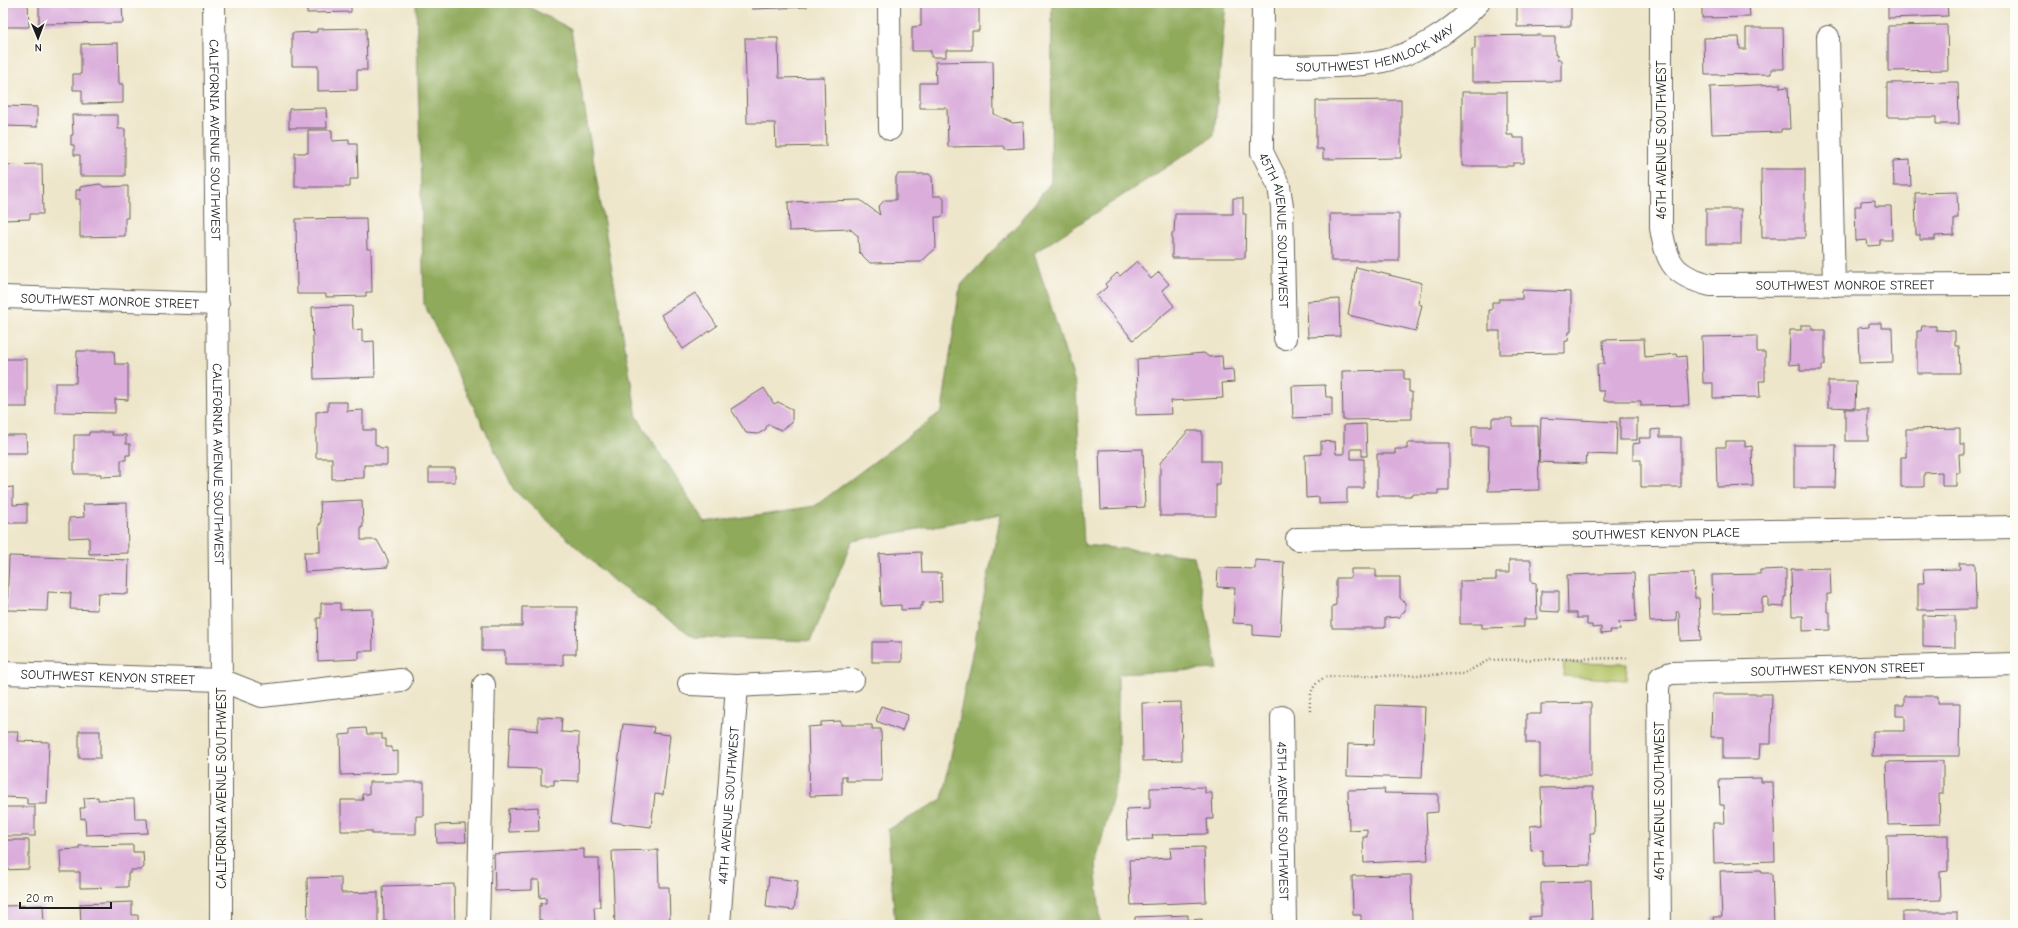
<svg xmlns="http://www.w3.org/2000/svg" width="2018" height="928" font-family="'Comic Neue',sans-serif">
  <style>
    .green { fill: #b5c467; stroke: #687042 }
    .forest { fill: #90aa5c; stroke: #56633c }
    .building { fill: #daaddb }
    .lines { fill: none; stroke-linecap: round; stroke-linejoin: round }
    .minor-casing { stroke: #666359; stroke-width: 24 }
    .major-casing { stroke: #666359; stroke-width: 24 }
    .path { stroke: #666359; stroke-width: 2.5; stroke-dasharray: 1 3; stroke-linecap: butt }
    .minor { stroke: #fff; stroke-width: 22 }
    .major { stroke: #fff; stroke-width: 22 }
    .labels { text-anchor: middle; dominant-baseline: central; stroke-width: 3.5; stroke-linejoin: round; paint-order: stroke }
    .street-label { font-size: 13px; fill: #1c1c1c; stroke: #fdfcf7 }
  </style>
  <rect width="100%" height="100%" fill="#fdfcf7"/>
  <filter id="ink" filterUnits="userSpaceOnUse"><feTurbulence type="fractalNoise" baseFrequency=".025" numOctaves="2"/><feDisplacementMap in="SourceGraphic" scale="8" xChannelSelector="R" yChannelSelector="G"/><feConvolveMatrix kernelMatrix="1 2 1 2 8 2 1 2 1" color-interpolation-filters="sRGB"/></filter>
  <filter id="wash" filterUnits="userSpaceOnUse"><feTurbulence type="fractalNoise" baseFrequency=".012" numOctaves="4" result="noise"/><feDisplacementMap in="SourceGraphic" scale="16" xChannelSelector="R" yChannelSelector="G"/><feGaussianBlur stdDeviation="0.9" result="paint"/><feColorMatrix in="noise" values="0 0 0 0 0 0 0 0 0 0 0 0 0 0 0 0 0 1.4 0 .05"/><feComposite in="paint" operator="in"/></filter>
  <g filter="url(#wash)">
    <rect width="100%" height="100%" fill="#eee6ca"/>
    <polygon class="green" points="1564,663 1627,664 1626,680 1563,676"/>
    <polygon class="forest" points="416,3 521,3 571,29 637,417 705,523 815,506 942,411 960,286 1020,222 1051,182 1052,3 1226,3 1214,136 1034,253 1076,386 1084,545 1194,556 1218,669 1118,674 1118,777 1095,865 1101,925 895,925 888,830 942,799 1001,514 852,541 811,641 694,637 616,583 514,490 424,304"/>
    <g id="blocks">
      <g class="building">
        <polygon points="3,3 28,3 29,27 3,27"/>
        <polygon points="39,3 122,3 123,23 39,24"/>
        <polygon points="307,3 351,3 351,12 307,13"/>
        <polygon points="752,3 806,3 807,7 752,9"/>
        <polygon points="921,3 979,3 979,31 972,31 972,50 946,50 946,57 931,57 931,51 912,51 912,27 921,26"/>
        <polygon points="1517,3 1571,3 1571,26 1517,27"/>
        <polygon points="1702,3 1749,3 1750,17 1702,18"/>
        <polygon points="1888,3 1947,3 1948,16 1888,18"/>
        <polygon points="1947,25 1948,70 1888,71 1888,26"/>
        <polygon points="366,28 367,70 357,70 357,90 318,91 318,66 292,66 292,33 317,32 317,29"/>
        <polygon points="1746,28 1783,28 1784,69 1771,69 1771,74 1705,75 1704,38 1739,37 1740,49 1746,49"/>
        <polygon points="1541,35 1541,37 1555,37 1555,55 1557,55 1557,60 1561,60 1561,81 1472,82 1472,49 1475,49 1475,36"/>
        <polygon points="745,38 778,38 779,78 824,77 826,146 776,147 775,123 747,123"/>
        <polygon points="118,43 119,84 123,84 123,103 82,104 82,90 73,90 73,74 81,74 81,44"/>
        <polygon points="993,61 994,114 1013,123 1023,122 1024,148 1004,149 1004,146 948,147 947,108 920,108 920,83 936,83 935,62"/>
        <polygon points="1958,82 1959,124 1936,124 1936,117 1887,117 1887,83"/>
        <polygon points="1780,84 1780,88 1788,87 1790,129 1781,129 1781,132 1712,134 1710,87"/>
        <polygon points="1462,92 1507,92 1507,135 1513,135 1513,138 1524,138 1524,163 1513,163 1513,166 1462,166"/>
        <polygon points="1401,100 1401,158 1323,159 1323,149 1316,149 1316,101"/>
        <polygon points="4,106 37,107 37,127 4,126"/>
        <polygon points="326,108 327,128 289,128 289,109"/>
        <polygon points="72,115 118,115 118,129 125,129 125,176 80,176 80,155 74,155 74,145 71,145 71,135 73,135"/>
        <polygon points="308,130 332,130 332,141 349,140 349,144 357,144 358,179 350,179 350,187 295,187 295,153 308,153"/>
        <polygon points="1910,160 1911,186 1894,186 1893,161"/>
        <polygon points="42,164 43,214 30,214 30,219 3,220 3,165"/>
        <polygon points="1761,169 1805,169 1805,238 1762,238"/>
        <polygon points="898,174 929,174 932,177 933,196 941,196 944,199 944,214 941,217 935,217 936,248 921,262 870,263 859,252 858,236 850,229 789,231 788,202 860,200 880,215 878,207 885,200 896,200 896,177"/>
        <polygon points="100,184 104,187 128,186 128,218 125,218 125,236 80,237 80,199 76,199 76,190 80,190 80,187"/>
        <polygon points="1957,192 1958,218 1954,218 1954,235 1935,236 1935,240 1920,240 1920,235 1916,235 1915,193"/>
        <polygon points="1233,198 1243,198 1243,214 1246,214 1245,258 1172,258 1172,233 1174,233 1175,214 1233,214"/>
        <polygon points="1875,200 1875,206 1891,206 1892,240 1880,240 1880,245 1868,246 1867,240 1856,241 1855,206 1861,206 1861,201"/>
        <rect x="1706" y="209" width="35" height="35"/>
        <polygon points="1330,214 1399,214 1399,261 1331,261"/>
        <polygon points="366,218 367,249 371,249 372,292 366,292 366,296 326,297 326,294 297,294 296,219"/>
        <polygon points="1137,261 1151,279 1159,272 1169,284 1162,290 1174,306 1133,340 1096,296 1107,287 1105,284 1117,273 1120,276"/>
        <polygon points="1356,267 1422,283 1418,304 1422,305 1416,331 1348,315"/>
        <polygon points="1522,290 1571,292 1571,332 1569,332 1568,341 1565,341 1565,353 1500,354 1500,331 1489,331 1489,310 1492,310 1492,302 1499,302 1499,299 1522,299"/>
        <polygon points="695,293 717,326 683,349 661,315"/>
        <polygon points="1339,299 1340,336 1308,337 1307,301"/>
        <polygon points="352,306 353,330 362,329 362,342 374,341 375,377 314,379 312,307"/>
        <polygon points="1869,323 1881,323 1881,328 1892,328 1893,362 1859,363 1858,328 1869,327"/>
        <polygon points="1801,325 1812,325 1812,330 1825,330 1825,365 1822,365 1822,371 1800,371 1800,364 1789,365 1790,330 1801,330"/>
        <polygon points="1922,326 1936,326 1936,330 1955,331 1955,346 1959,346 1960,373 1917,373 1917,331 1921,331"/>
        <polygon points="1757,336 1757,352 1765,352 1765,381 1759,381 1760,397 1713,398 1713,383 1703,383 1702,337"/>
        <polygon points="1644,339 1645,357 1677,354 1678,357 1686,356 1689,405 1641,406 1641,401 1604,401 1604,391 1598,391 1597,364 1604,364 1603,340"/>
        <polygon points="77,351 114,351 115,364 128,364 128,400 115,399 115,413 55,412 55,383 76,383"/>
        <polygon points="1204,353 1209,357 1222,356 1223,370 1233,369 1234,382 1222,383 1223,398 1171,401 1172,414 1136,415 1136,396 1138,396 1137,359"/>
        <rect x="3" y="359" width="24" height="48"/>
        <polygon points="1404,370 1404,379 1409,379 1409,392 1412,392 1412,419 1343,420 1342,371"/>
        <polygon points="1828,381 1856,381 1855,408 1828,407"/>
        <polygon points="1325,385 1326,397 1332,397 1332,416 1293,418 1292,386"/>
        <polygon points="764,388 774,404 778,402 792,409 792,423 781,430 768,424 765,430 758,434 746,433 731,409"/>
        <polygon points="328,402 347,402 347,411 363,410 363,430 375,430 375,444 381,448 387,448 387,465 364,465 364,478 332,479 332,458 316,458 316,412 328,411"/>
        <rect x="1845" y="409" width="23" height="32"/>
        <polygon points="1492,418 1512,418 1512,426 1538,426 1539,490 1488,491 1489,446 1472,446 1472,426 1492,426"/>
        <polygon points="1541,418 1617,422 1616,455 1587,454 1586,464 1539,462"/>
        <rect x="1620" y="418" width="17" height="22"/>
        <polygon points="1366,424 1367,456 1362,456 1362,449 1351,449 1351,459 1364,459 1364,488 1347,488 1347,503 1319,504 1319,497 1306,498 1305,455 1321,454 1321,441 1335,442 1336,454 1344,454 1344,425"/>
        <polygon points="1960,428 1960,444 1965,444 1965,454 1959,454 1960,473 1956,473 1956,486 1942,486 1942,472 1924,473 1924,487 1901,487 1901,457 1906,457 1906,429"/>
        <polygon points="1660,429 1660,437 1681,437 1681,487 1641,487 1641,460 1633,460 1633,444 1640,443 1639,438 1651,438 1651,430"/>
        <polygon points="1188,431 1202,431 1202,461 1220,461 1220,485 1216,485 1216,516 1160,516 1160,463"/>
        <polygon points="89,432 112,432 112,435 126,435 126,444 130,444 130,455 126,455 126,460 121,460 121,476 101,477 101,474 74,474 74,435 89,435"/>
        <polygon points="3,435 26,435 27,453 3,453"/>
        <polygon points="1726,441 1745,441 1745,447 1752,446 1753,486 1717,487 1716,447 1726,447"/>
        <polygon points="1407,443 1449,443 1449,490 1438,490 1438,494 1411,494 1411,496 1377,496 1377,454 1395,454 1395,449 1407,449"/>
        <polygon points="1794,445 1836,445 1835,488 1794,488"/>
        <polygon points="1143,449 1145,507 1101,509 1099,450"/>
        <rect x="429" y="468" width="26" height="14"/>
        <polygon points="13,487 13,505 27,504 27,523 3,523 3,488"/>
        <polygon points="362,500 363,527 361,527 361,540 377,540 388,560 388,567 305,572 304,552 320,552 319,524 321,524 320,502"/>
        <polygon points="127,503 128,553 89,554 89,537 69,538 69,518 84,517 83,504"/>
        <polygon points="921,552 922,573 941,573 942,601 922,603 923,606 920,606 920,609 901,610 901,605 881,606 879,554"/>
        <polygon points="9,556 129,560 128,594 98,593 97,610 70,609 71,593 48,592 47,611 7,610"/>
        <polygon points="1255,560 1284,562 1280,637 1253,635 1253,624 1233,623 1235,588 1217,587 1218,568 1255,569"/>
        <polygon points="1509,560 1531,560 1531,582 1536,583 1537,619 1524,619 1524,627 1482,628 1482,624 1460,624 1460,581 1496,580 1496,573 1509,573"/>
        <polygon points="1959,563 1975,563 1976,609 1918,610 1918,583 1924,583 1923,570 1960,569"/>
        <polygon points="1830,568 1831,594 1827,594 1827,612 1830,612 1830,630 1803,631 1803,616 1792,616 1791,569"/>
        <polygon points="1351,569 1376,569 1376,577 1400,577 1400,598 1405,603 1405,611 1400,614 1400,617 1385,618 1385,628 1332,628 1332,606 1336,605 1336,578 1351,578"/>
        <polygon points="1786,569 1786,597 1784,597 1784,607 1768,606 1768,597 1762,598 1762,612 1713,613 1712,575 1760,574 1760,570"/>
        <polygon points="1634,573 1636,621 1619,622 1620,630 1610,630 1611,633 1601,634 1601,627 1592,628 1592,625 1587,625 1587,618 1577,618 1577,613 1568,613 1567,575"/>
        <polygon points="1694,573 1695,598 1699,598 1701,640 1680,641 1679,612 1676,612 1677,621 1650,622 1648,575"/>
        <polygon points="1541,591 1559,591 1559,612 1541,611"/>
        <polygon points="321,603 340,603 340,610 372,609 373,651 359,651 359,659 318,661 317,618 321,618"/>
        <polygon points="522,607 577,607 576,654 563,654 563,665 505,665 505,651 482,651 482,626 522,626"/>
        <polygon points="1923,615 1955,616 1955,648 1923,647"/>
        <rect x="872" y="642" width="30" height="20"/>
        <polygon points="1712,694 1772,694 1771,744 1760,744 1759,759 1723,759 1723,737 1711,737"/>
        <polygon points="1904,696 1938,696 1938,703 1960,703 1959,756 1872,756 1873,731 1905,731 1905,716 1896,716 1896,705 1904,705"/>
        <polygon points="1181,702 1182,760 1143,761 1142,703"/>
        <polygon points="1591,703 1591,777 1540,777 1540,743 1526,743 1526,714 1541,714 1541,704"/>
        <polygon points="1375,705 1425,707 1422,778 1347,776 1348,744 1374,745"/>
        <polygon points="881,706 908,715 902,731 876,721"/>
        <polygon points="538,717 562,718 561,732 579,733 578,781 554,780 554,785 541,785 541,769 508,768 510,728 538,731"/>
        <polygon points="841,721 841,725 872,725 872,729 881,729 882,781 846,781 846,776 842,776 842,795 810,796 808,727 821,726 821,722"/>
        <polygon points="623,724 654,727 653,733 670,735 663,795 655,794 651,827 611,822"/>
        <polygon points="366,728 367,734 382,734 382,739 386,739 386,747 392,747 392,752 398,751 398,773 341,775 340,735 351,734 351,729"/>
        <rect x="79" y="731" width="21" height="27"/>
        <polygon points="3,732 18,732 17,741 49,742 47,804 27,804 27,798 3,797"/>
        <polygon points="1943,761 1943,794 1939,794 1940,824 1888,825 1886,762"/>
        <polygon points="1761,778 1761,782 1773,782 1775,861 1714,863 1713,823 1725,823 1724,805 1720,805 1719,779"/>
        <polygon points="369,782 424,782 424,816 416,816 416,834 372,834 372,831 341,831 341,800 363,800 362,794 369,794"/>
        <polygon points="1205,787 1205,793 1212,793 1213,819 1207,819 1208,834 1152,835 1153,839 1127,840 1126,809 1150,808 1150,788"/>
        <polygon points="1593,787 1594,833 1590,833 1591,865 1543,866 1543,850 1531,851 1530,826 1542,825 1541,788"/>
        <polygon points="1385,789 1384,793 1438,794 1438,812 1426,813 1428,860 1364,863 1363,837 1367,837 1367,829 1349,830 1348,790"/>
        <polygon points="98,797 98,800 134,799 135,819 147,819 148,833 86,835 85,818 81,819 80,808 85,808 84,798"/>
        <rect x="3" y="807" width="32" height="29"/>
        <polygon points="538,807 539,831 509,832 508,809"/>
        <polygon points="465,824 466,842 437,843 436,825"/>
        <polygon points="1948,835 1948,871 1940,872 1941,900 1888,901 1887,836"/>
        <polygon points="3,840 29,840 29,869 3,870"/>
        <polygon points="133,845 133,852 143,852 144,867 141,870 131,870 131,873 128,873 128,887 80,888 80,872 61,872 60,850 79,849 79,846"/>
        <polygon points="1204,847 1206,902 1131,905 1129,860 1171,858 1170,848"/>
        <polygon points="584,849 584,858 599,858 600,907 594,907 595,925 560,925 560,922 542,923 542,920 539,920 539,906 541,906 541,903 546,903 546,897 540,898 539,880 532,880 532,890 495,891 494,854"/>
        <polygon points="658,850 659,887 669,887 670,923 658,923 658,925 615,925 612,851"/>
        <polygon points="1761,870 1762,873 1772,873 1774,925 1714,925 1713,917 1722,917 1720,871"/>
        <polygon points="1411,875 1412,921 1414,921 1414,925 1361,925 1361,915 1353,915 1352,876"/>
        <polygon points="341,877 341,893 378,892 378,925 308,925 307,878"/>
        <polygon points="769,877 798,881 794,910 766,907"/>
        <polygon points="1591,882 1592,922 1588,922 1588,925 1529,925 1529,917 1541,916 1541,883"/>
        <polygon points="454,884 455,925 396,925 396,921 384,921 383,886"/>
        <polygon points="132,902 132,915 138,915 138,925 81,925 80,904"/>
        <polygon points="43,905 44,925 3,925 3,906"/>
        <rect x="1902" y="912" width="55" height="13"/>
        <polygon points="1188,915 1188,920 1202,919 1203,925 1135,925 1135,917"/>
        <polygon points="806,922 873,923 873,925 807,925"/>
      </g>
    </g>
  </g>
  <g filter="url(#ink)">
    <use href="#blocks" fill-opacity="0" stroke="#666359" stroke-width="1"/>
    <g class="lines">
      <defs>
        <g id="minor">
          <polyline points="889,3 890,129"/>
          <path id="s1" d="M1263 3 1262 152 1279 186 1282 207 1285 338"/>
          <path id="s2" d="M1661 3V228C1667 264 1674 276 1711 285L2015 284"/>
          <polyline points="1828,37 1834,285"/>
          <path id="s3" d="M1263 67C1301 66 1341 68 1379 62 1415 55 1454 30 1478 3"/>
          <path id="s4" d="M3 297 218 304"/>
          <path id="s5" d="M1297 539 2015 527"/>
          <path id="s6" d="M3 673 221 680 262 696 401 680"/>
          <polyline points="689,684 737,686 853,680"/>
          <path id="s7" d="M1282 717 1285 925"/>
          <polyline points="478,925 484,685"/>
          <path id="s8" d="M719 925 737 686"/>
          <path id="s9" d="M1660 925 1658 687 1661 677 1671 673 2015 664"/>
        </g>
        <g id="major">
          <path id="s10" d="M214 3 221 680V925"/>
        </g>
      </defs>
      <use href="#minor" class="minor-casing"/>
      <use href="#major" class="major-casing"/>
      <path class="path" d="M1310 711C1309 697 1311 683 1326 677L1463 674 1489 660 1628 658"/>
      <use href="#minor" class="minor"/>
      <use href="#major" class="major"/>
    </g>
  </g>
  <g class="labels">
    <g class="street-label">
      <text stroke="none"><textPath href="#s3" startOffset="116">SOUTHWEST HEMLOCK WAY</textPath></text>
      <text stroke="none"><textPath href="#s10" startOffset="137">CALIFORNIA AVENUE SOUTHWEST</textPath></text>
      <text transform="translate(1661 140) rotate(-90)">46TH AVENUE SOUTHWEST</text>
      <text stroke="none"><textPath href="#s1" startOffset="230">45TH AVENUE SOUTHWEST</textPath></text>
      <text stroke="none"><textPath href="#s2" startOffset="442">SOUTHWEST MONROE STREET</textPath></text>
      <text stroke="none"><textPath href="#s4" startOffset="107">SOUTHWEST MONROE STREET</textPath></text>
      <text stroke="none"><textPath href="#s10" startOffset="461">CALIFORNIA AVENUE SOUTHWEST</textPath></text>
      <text stroke="none"><textPath href="#s5" startOffset="359">SOUTHWEST KENYON PLACE</textPath></text>
      <text stroke="none"><textPath href="#s9" startOffset="426">SOUTHWEST KENYON STREET</textPath></text>
      <text stroke="none"><textPath href="#s6" startOffset="105">SOUTHWEST KENYON STREET</textPath></text>
      <text transform="translate(221 788) rotate(-90)">CALIFORNIA AVENUE SOUTHWEST</text>
      <text transform="translate(1659 801) rotate(-90)">46TH AVENUE SOUTHWEST</text>
      <text stroke="none"><textPath href="#s8" startOffset="120">44TH AVENUE SOUTHWEST</textPath></text>
      <text stroke="none"><textPath href="#s7" startOffset="104">45TH AVENUE SOUTHWEST</textPath></text>
    </g>
  </g>
  <rect width="2018" height="928" fill="none" stroke="#fdfcf7" stroke-width="16"/>
  <g transform="translate(38 38) rotate(179)" stroke="#fdfcf7" stroke-width="3" paint-order="stroke">
  <path d="M0-3L7 15L0 10L-7 15Z" fill="#1c1c1c"/>
  <text y="-6" font-size="11" font-weight="bold" text-anchor="middle" fill="#1c1c1c">N</text>
  </g>
  <path d="M20 902v6h91v-6" fill="none" stroke="#1c1c1c" stroke-width="2"/>
  <text x="26" y="902" font-size="12" fill="#1c1c1c" stroke="#fdfcf7" stroke-width="3" paint-order="stroke">20 m</text>
</svg>
